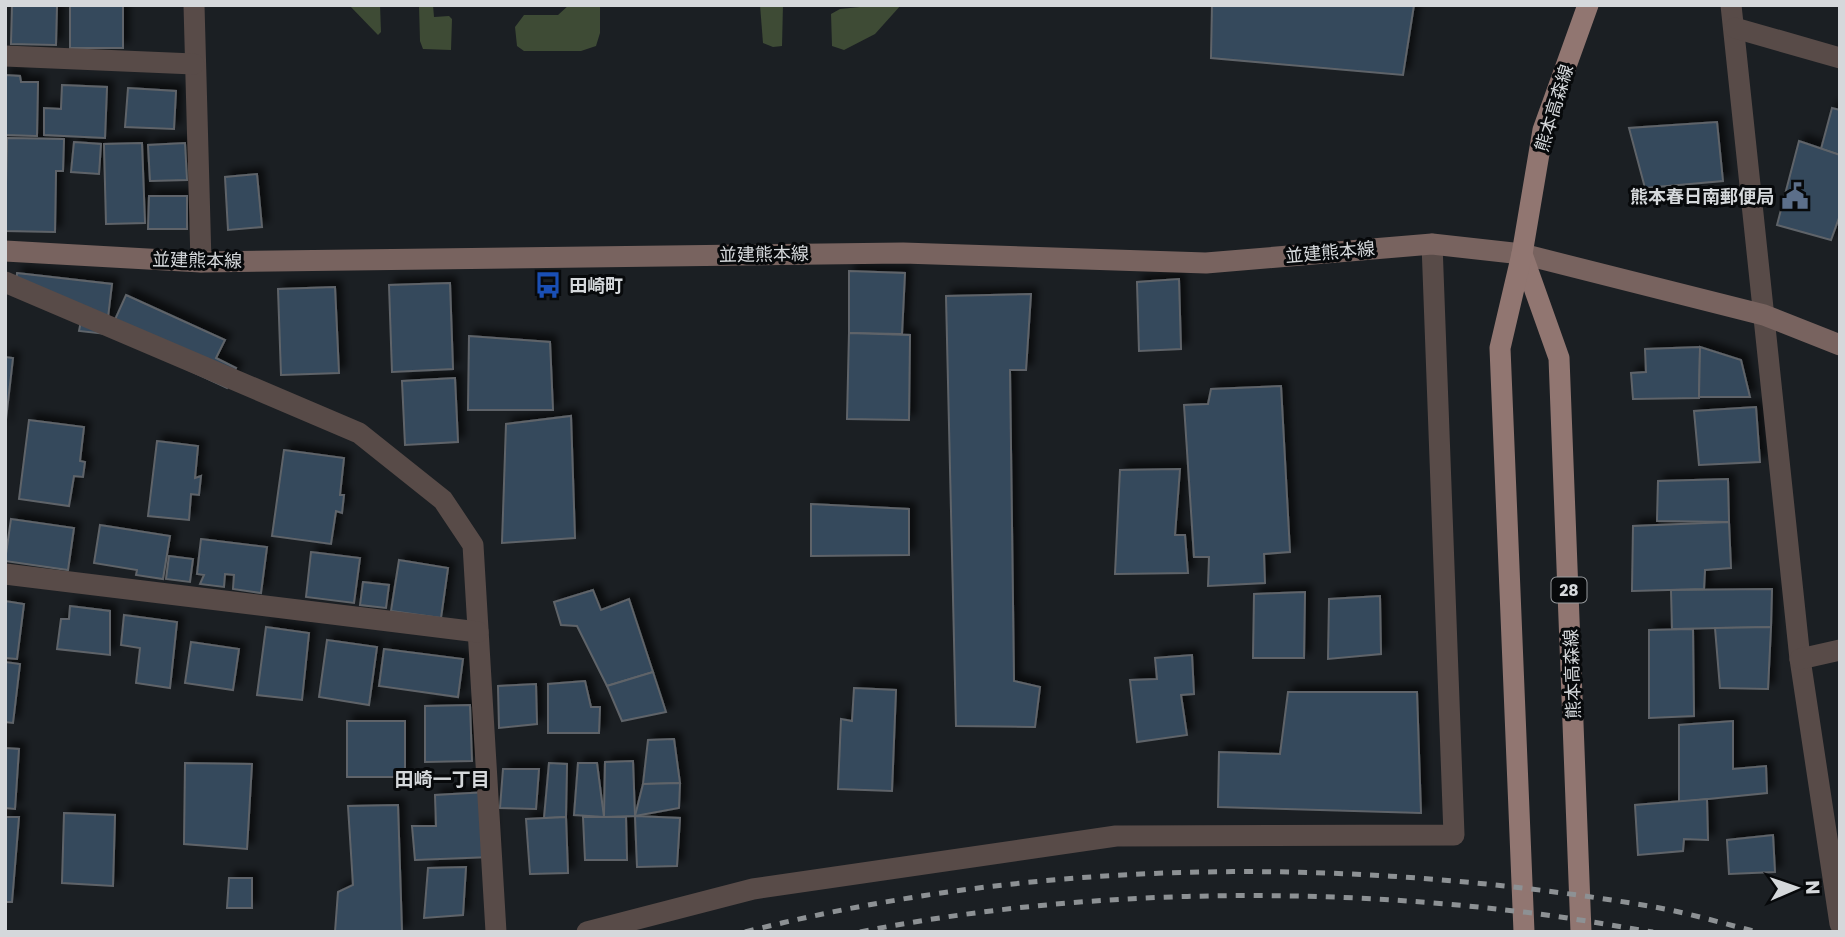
<svg xmlns="http://www.w3.org/2000/svg" width="1845" height="937" font-family="Poppins,'Noto Sans JP',sans-serif">
  <style>
    .grass { fill: #3e4b35 }
    .building { fill: #34485b; stroke: #5f6469; stroke-width: 2; filter: url(#shadow) }
    .lines { fill: none; stroke-linecap: round; stroke-linejoin: round }
    .street { stroke: #584b48; stroke-width: 21 }
    .secondary { stroke: #78635f; stroke-width: 21 }
    .primary { stroke: #917671; stroke-width: 21 }
    .rail { stroke: #8d9194; stroke-width: 5; stroke-dasharray: 9 9; stroke-linecap: butt }
    .labels { text-anchor: middle; dominant-baseline: central; stroke-width: 6; stroke-linejoin: round; paint-order: stroke }
    .shield { fill: #07090b; stroke: #979a9d; stroke-width: 2 }
    .shield-label { font-size: 16px; font-weight: bold; fill: #d5d8db }
    .street-label { font-size: 18px; fill: #d5d8db; stroke: #07090b }
    .poi-label { font-size: 18px; font-weight: bold; fill: #d5d8db; stroke: #07090b; text-anchor: end }
    .neighbourhood-label { font-size: 19px; font-weight: bold; fill: #d5d8db; stroke: #07090b }
  </style>
  <defs>
    <filter id="shadow"><feDropShadow dx="6" dy="-6" stdDeviation="3.5" flood-color="#0009"/></filter>
  </defs>
  <rect width="100%" height="100%" fill="#1b1f23"/>
  <g class="grass">
    <polygon points="349,5 380,5 381,32 378,35"/>
    <polygon points="419,5 433,5 434,17 449,16 452,19 451,50 423,49 420,41"/>
    <polygon points="569,5 600,5 600,33 596,46 581,51 524,51 517,46 515,27 524,15 558,15"/>
    <polygon points="760,5 783,5 782,46 773,47 763,43"/>
    <polygon points="880,5 901,5 875,34 844,50 832,46 831,14 840,9"/>
  </g>
  <g class="building">
    <polygon points="12,5 57,5 56,45 11,44"/>
    <rect x="70" y="5" width="53" height="43"/>
    <polygon points="1212,5 1414,5 1403,75 1211,58"/>
    <polygon points="5,75 20,76 21,82 38,82 37,136 5,135"/>
    <polygon points="62,85 107,87 105,138 44,135 44,108 61,109"/>
    <polygon points="128,88 176,91 174,129 125,127"/>
    <polygon points="1832,108 1840,110 1840,155 1821,149"/>
    <polygon points="1717,122 1723,181 1645,188 1629,128"/>
    <polygon points="7,138 64,139 63,171 56,171 55,232 5,231"/>
    <polygon points="1799,141 1840,155 1840,215 1831,240 1777,225"/>
    <polygon points="74,142 101,144 99,174 71,172"/>
    <polygon points="142,143 145,223 106,224 104,144"/>
    <polygon points="185,143 187,180 150,181 148,145"/>
    <polygon points="257,174 262,227 228,230 225,177"/>
    <polygon points="149,196 187,196 187,229 148,229"/>
    <polygon points="849,271 905,273 902,334 849,333"/>
    <polygon points="17,273 112,284 106,334 79,331 81,321 15,295"/>
    <polygon points="1179,279 1181,349 1139,351 1137,282"/>
    <polygon points="450,283 453,369 392,372 389,285"/>
    <polygon points="335,287 339,373 281,375 278,289"/>
    <polygon points="1031,294 1026,370 1010,370 1014,681 1040,687 1035,727 956,726 946,296"/>
    <polygon points="126,295 225,340 216,358 236,368 227,388 109,333"/>
    <polygon points="849,333 910,335 909,420 847,419"/>
    <polygon points="469,336 550,342 553,410 468,410"/>
    <polygon points="1700,347 1699,398 1633,399 1631,373 1646,372 1645,349"/>
    <polygon points="1700,347 1741,360 1750,397 1699,397"/>
    <polygon points="5,357 13,358 5,428"/>
    <polygon points="455,378 458,442 405,445 402,381"/>
    <polygon points="1281,386 1290,552 1264,554 1265,583 1208,586 1209,557 1194,557 1184,405 1208,404 1211,389"/>
    <polygon points="1756,407 1760,462 1699,465 1694,411"/>
    <polygon points="571,416 575,538 502,543 506,424"/>
    <polygon points="29,420 84,427 80,461 85,462 83,477 74,476 69,506 19,499"/>
    <polygon points="157,441 198,446 195,478 201,476 199,495 191,494 189,520 148,516"/>
    <polygon points="284,450 344,458 340,495 344,495 342,513 336,511 331,544 272,536"/>
    <polygon points="1180,469 1175,535 1185,535 1188,573 1115,574 1120,470"/>
    <polygon points="1728,479 1729,522 1657,521 1658,481"/>
    <polygon points="811,504 909,509 909,555 811,556"/>
    <polygon points="11,519 74,528 68,570 5,561"/>
    <polygon points="1729,522 1731,568 1705,570 1704,589 1632,591 1633,526"/>
    <polygon points="100,525 170,536 163,579 136,575 137,570 94,563"/>
    <polygon points="201,539 267,547 261,593 233,589 234,575 225,574 224,587 200,584 204,575 197,574"/>
    <polygon points="311,552 360,558 354,603 306,597"/>
    <polygon points="169,556 193,559 190,582 166,579"/>
    <polygon points="399,560 448,568 441,618 391,611"/>
    <polygon points="363,582 389,585 386,608 360,605"/>
    <polygon points="1772,589 1771,627 1672,629 1671,590"/>
    <polygon points="593,590 601,610 629,599 653,672 607,686 577,626 561,625 554,602"/>
    <polygon points="1305,592 1304,658 1253,658 1254,594"/>
    <polygon points="1380,596 1381,654 1328,659 1329,599"/>
    <polygon points="5,601 24,604 17,659 5,658"/>
    <polygon points="70,606 110,611 110,655 57,649 61,619 69,619"/>
    <polygon points="124,615 177,622 170,688 136,683 140,648 121,645"/>
    <polygon points="266,627 309,633 302,700 257,695"/>
    <polygon points="1771,627 1768,689 1720,688 1715,628"/>
    <polygon points="1693,629 1694,716 1649,718 1649,630"/>
    <polygon points="327,640 377,647 369,705 319,697"/>
    <polygon points="191,642 239,649 233,690 185,683"/>
    <polygon points="384,649 463,659 458,697 379,686"/>
    <polygon points="1192,655 1194,694 1181,695 1187,735 1137,742 1130,680 1157,679 1155,658"/>
    <polygon points="5,662 20,664 13,723 5,722"/>
    <polygon points="653,672 666,712 622,721 607,686"/>
    <polygon points="585,681 591,707 600,707 599,733 548,733 548,684"/>
    <polygon points="536,684 537,724 499,728 498,686"/>
    <polygon points="854,688 896,690 892,791 838,789 841,719 852,721"/>
    <polygon points="1288,692 1417,692 1421,813 1218,807 1219,752 1280,754"/>
    <polygon points="470,705 472,761 425,762 425,706"/>
    <rect x="347" y="721" width="58" height="56"/>
    <polygon points="1733,721 1733,769 1766,766 1767,793 1679,802 1679,725"/>
    <polygon points="674,739 680,783 643,784 648,740"/>
    <polygon points="5,748 19,749 15,809 5,808"/>
    <polygon points="633,761 635,816 604,817 605,762"/>
    <polygon points="185,763 252,764 247,849 184,844"/>
    <polygon points="549,763 567,764 566,817 544,818"/>
    <polygon points="578,763 597,763 604,817 574,815"/>
    <polygon points="503,769 539,769 536,809 500,808"/>
    <polygon points="680,783 679,808 635,816 643,784"/>
    <polygon points="488,792 491,857 415,860 412,826 436,826 435,795"/>
    <polygon points="1707,799 1708,840 1684,839 1683,851 1638,855 1635,805"/>
    <polygon points="398,805 402,932 335,932 338,892 353,885 348,806"/>
    <polygon points="64,813 115,815 113,886 62,883"/>
    <polygon points="635,816 680,818 677,866 637,867"/>
    <polygon points="5,817 19,817 12,902 5,902"/>
    <polygon points="566,817 568,873 530,874 526,819"/>
    <polygon points="583,817 626,817 627,860 585,860"/>
    <polygon points="1773,835 1775,872 1729,874 1727,840"/>
    <polygon points="466,867 463,915 424,918 428,868"/>
    <polygon points="229,878 252,878 252,908 227,908"/>
  </g>
  <g class="lines">
    <g class="street">
      <polyline points="194,5 201,262"/>
      <polyline points="1731,5 1800,659 1840,924"/>
      <polyline points="1735,28 1840,58"/>
      <polyline points="5,56 194,64"/>
      <polyline points="5,282 359,433 443,500 473,545 496,932"/>
      <polyline points="5,574 478,632"/>
      <polyline points="1800,659 1840,650"/>
      <polyline points="587,932 753,889 1116,836 1454,835 1432,244"/>
    </g>
    <polyline class="secondary" points="5,251 201,262 903,253 1206,263 1432,244 1522,254 1764,315 1840,345"/>
    <g class="primary">
      <polyline points="1522,254 1559,358 1581,932"/>
      <polyline points="1524,932 1500,348 1522,254 1543,130 1588,5"/>
    </g>
    <g class="rail">
      <path d="M745 932C1039 857 1351 856 1649 906 1685 912 1722 923 1757 932"/>
      <path d="M860 932C1063 891 1299 886 1505 910 1555 915 1604 924 1653 932"/>
    </g>
  </g>
  <defs>
    <symbol id="civic-bare" viewBox="-9 -9 18 18"><path d="M-.6-6.5H3V-4.5H.6V-3L4-1V1h2V6H-6V1h2V-1L-.6-3ZM-1.2 2.5V6h2.4V2.5Z" fill="#5c6f8a" stroke="#07090b" stroke-width="2.5" paint-order="stroke"/></symbol>
    <symbol id="bus-bare" viewBox="-9 -9 18 18"><path d="M-5-6H5V4H4V6H2V4H-2V6H-4V4H-5ZM-3.5-4V0h7V-4ZM-3.5 1.2v1.5H-2V1.2ZM2 1.2v1.5H3.5V1.2Z" fill="#1a4fb4" stroke="#07090b" stroke-width="2.5" paint-order="stroke"/></symbol>
  </defs>
  <g fill-rule="evenodd">
    <use href="#civic-bare" x="1776" y="177" width="38" height="38"/>
    <use href="#bus-bare" x="529" y="266" width="38" height="38"/>
  </g>
  <g class="labels">
    <rect class="shield" x="1551.5" y="577.5" width="35" height="25" rx="5"/>
    <g class="shield-label">
      <text x="1569" y="590">28</text>
    </g>
    <g class="street-label">
      <text transform="translate(1554 108) rotate(-73)">熊本高森線</text>
      <text transform="translate(1330 252) rotate(-5)">並建熊本線</text>
      <text transform="translate(764 254) rotate(-1)">並建熊本線</text>
      <text transform="translate(197 260) rotate(1)">並建熊本線</text>
      <text transform="translate(1572 674) rotate(-92)">熊本高森線</text>
    </g>
    <g class="poi-label">
      <text x="1774" y="196">熊本春日南郵便局</text>
      <text x="569" y="285" text-anchor="start">田崎町</text>
    </g>
    <g class="neighbourhood-label">
      <text x="442" y="779">田崎一丁目</text>
    </g>
  </g>
  <rect width="1845" height="937" fill="none" stroke="#d5d8db" stroke-width="14"/>
  <g transform="translate(1796 888) rotate(88)" stroke="#07090b" stroke-width="5" paint-order="stroke">
  <path d="M0-5L12 26L0 18L-12 26Z" fill="#d5d8db"/>
  <text y="-10" font-size="19" font-weight="bold" text-anchor="middle" fill="#d5d8db">N</text>
  </g>
</svg>
